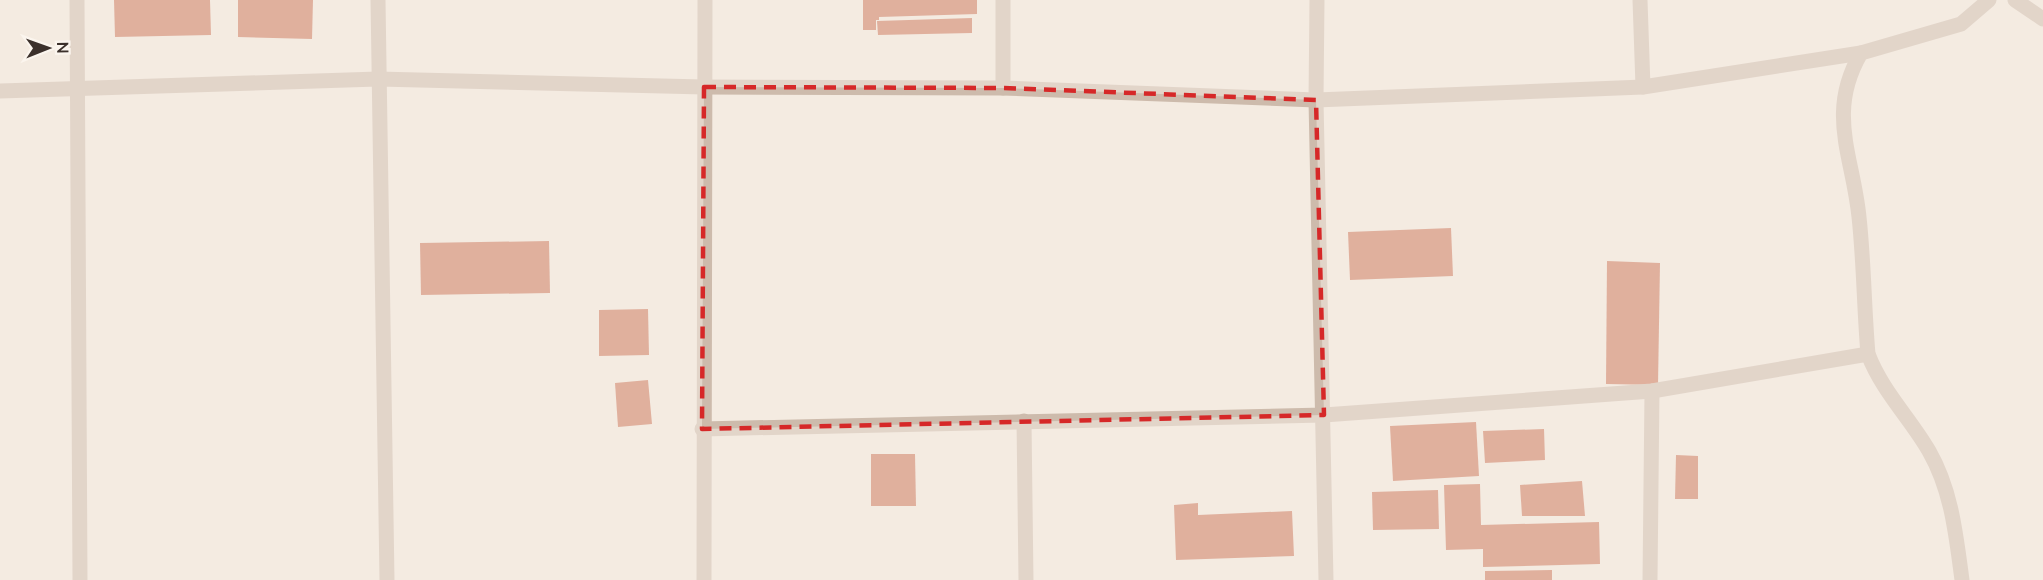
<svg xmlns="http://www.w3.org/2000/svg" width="2043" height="580" font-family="'Nunito Sans',sans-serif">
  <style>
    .building { fill: #c8694b }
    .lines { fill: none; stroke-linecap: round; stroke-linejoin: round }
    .minor { stroke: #cdbbac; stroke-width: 15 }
    .marked { fill: none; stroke: #d62828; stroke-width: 4.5; stroke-dasharray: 12 8; stroke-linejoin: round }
  </style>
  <rect width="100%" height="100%" fill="#f4ebe1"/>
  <g class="building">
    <polygon points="114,0 210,0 211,35 115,37"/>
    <polygon points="238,0 313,0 312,39 238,37"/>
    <polygon points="863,0 977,0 977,14 879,17 879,20 876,20 876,30 863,30"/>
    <polygon points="972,18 972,33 878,35 877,21"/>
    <polygon points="1451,228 1453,276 1350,280 1348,232"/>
    <polygon points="549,241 550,293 421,295 420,243"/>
    <polygon points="1607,261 1660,263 1658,385 1606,384"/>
    <polygon points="648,309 649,355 599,356 599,310"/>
    <polygon points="648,380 652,424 618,427 615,383"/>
    <polygon points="1476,422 1479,476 1393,481 1390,426"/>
    <polygon points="1544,429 1545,460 1485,463 1483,431"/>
    <polygon points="871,454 915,454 916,506 871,506"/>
    <polygon points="1676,455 1698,456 1698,499 1675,499"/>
    <polygon points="1582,481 1585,516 1522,516 1520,485"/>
    <polygon points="1480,484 1481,525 1599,522 1600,564 1483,567 1483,549 1446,550 1444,485"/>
    <polygon points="1438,490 1439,529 1373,530 1372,492"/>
    <polygon points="1198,503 1198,515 1292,511 1294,556 1176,560 1174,505"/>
    <polygon points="1552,570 1552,580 1485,580 1485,571"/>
  </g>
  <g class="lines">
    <g class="minor">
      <polyline points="77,0 80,580"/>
      <polyline points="378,0 387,580"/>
      <polyline points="1003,0 1003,88"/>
      <polyline points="1317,0 1316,100 1326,580"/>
      <polyline points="1640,0 1643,87"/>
      <polyline points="2015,0 2043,19"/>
      <polyline points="0,91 378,79 704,87 1003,88 1316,100 1643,87 1861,53"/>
      <polyline points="1024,421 1026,580"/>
      <polyline points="702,429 1324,415 1652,391 1868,354"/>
      <polyline points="704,580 705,0"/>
      <polyline points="1650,580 1652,391"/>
      <path d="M1962 580C1956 536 1952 491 1929 451 1910 418 1882 391 1868 354 1864 308 1864 263 1859 217 1853 156 1826 113 1861 53L1961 24 1989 0"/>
    </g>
  </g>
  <path d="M0 0H2043V580H0ZM704 87 1003 88 1316 100 1324 415 702 429Z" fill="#f4ebe1" fill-opacity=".55" fill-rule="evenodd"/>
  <path class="marked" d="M704 87 1003 88 1316 100 1324 415 702 429Z"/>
  <g transform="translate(48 48) rotate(89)" stroke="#fbf5ee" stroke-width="4.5" paint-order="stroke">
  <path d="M0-4.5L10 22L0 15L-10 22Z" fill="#3b302b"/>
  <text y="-9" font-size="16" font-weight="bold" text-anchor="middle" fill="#3b302b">N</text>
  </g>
</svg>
